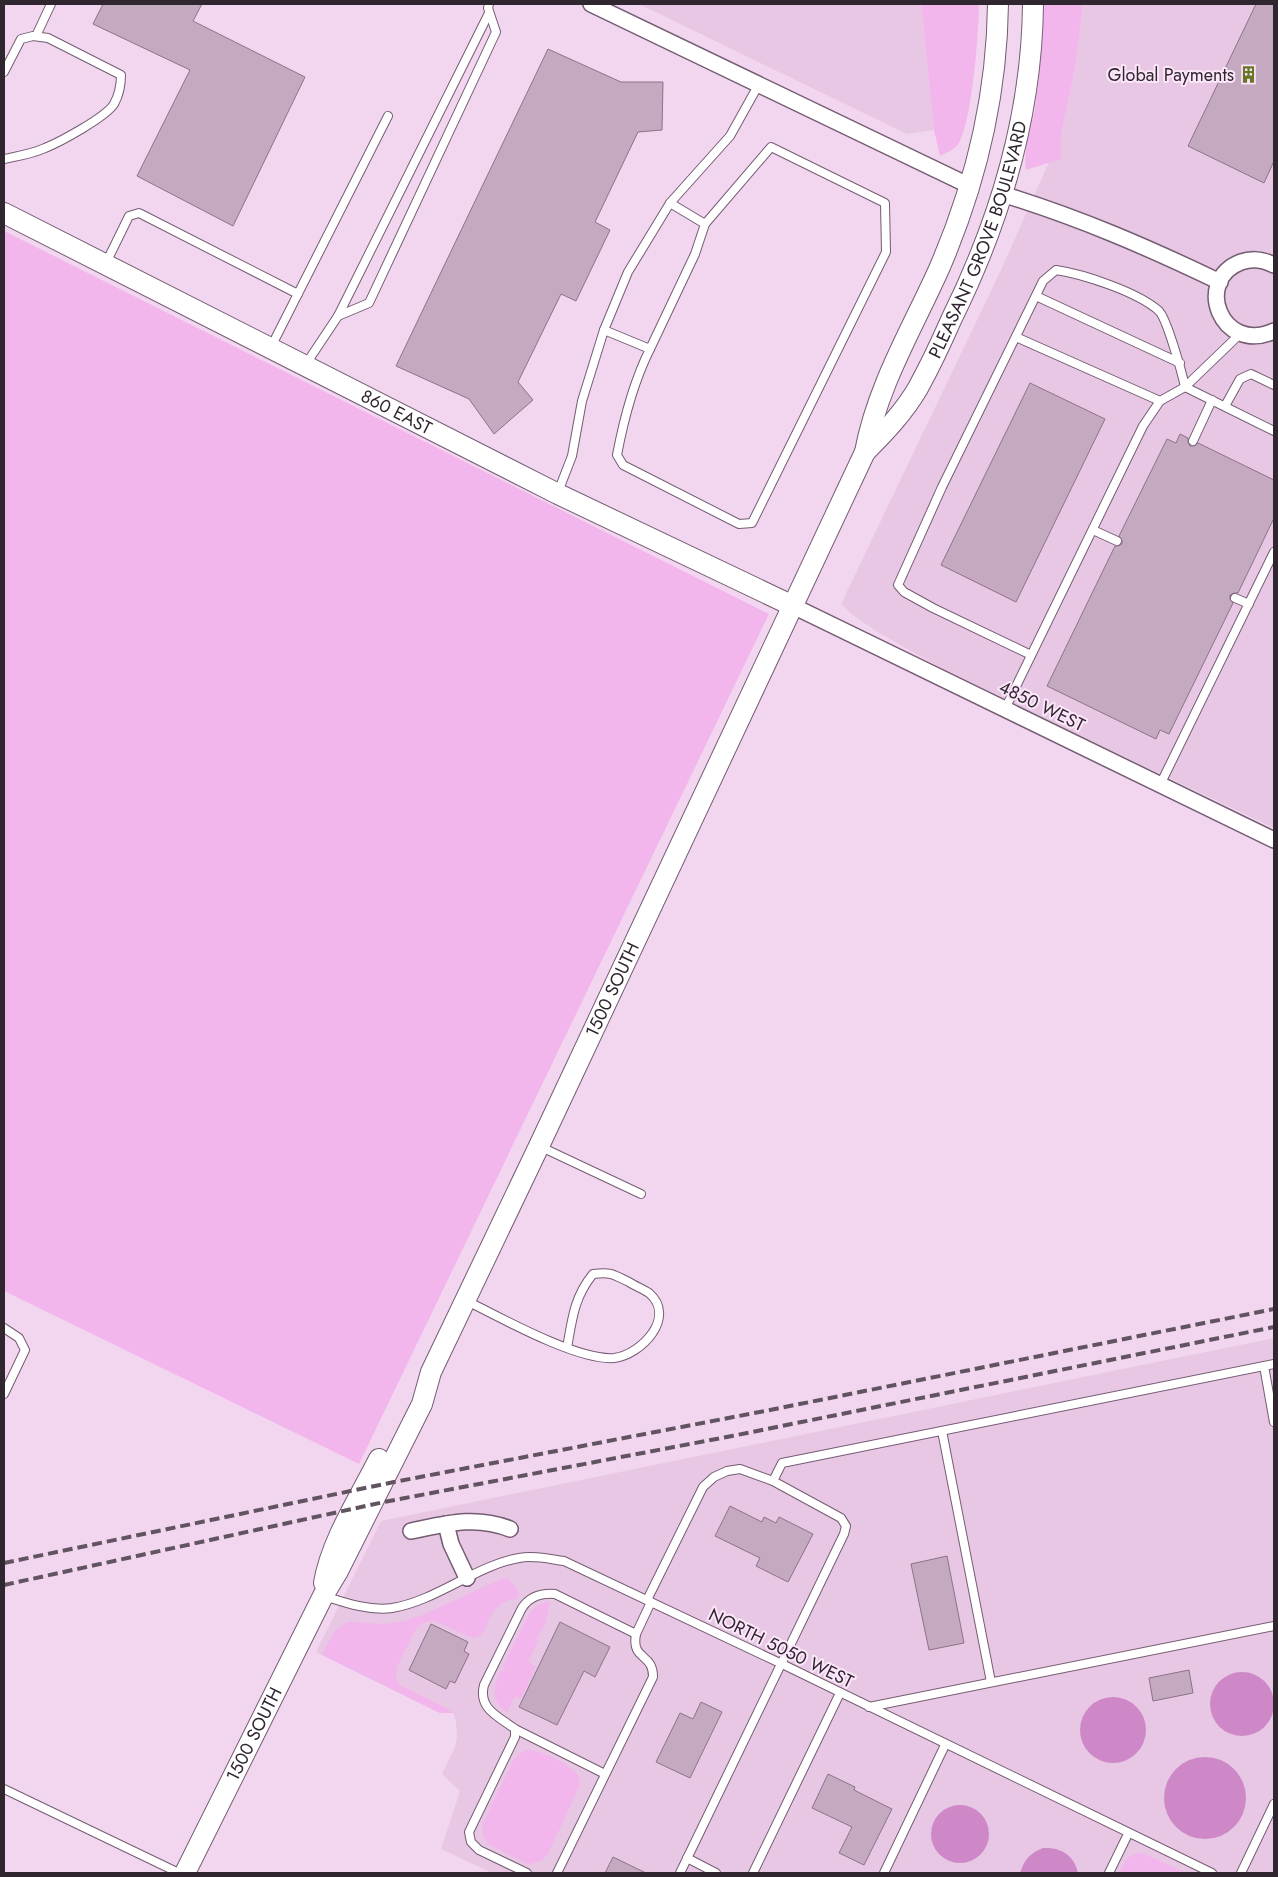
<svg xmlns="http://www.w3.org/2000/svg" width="1278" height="1877" font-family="Jost,sans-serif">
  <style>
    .built { fill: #e7c7e3 }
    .green { fill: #f2b6ec }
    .water { fill: #ce88c8 }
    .building { fill: #c4a9c1; stroke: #8b7389 }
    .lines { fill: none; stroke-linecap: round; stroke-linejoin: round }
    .service-casing { stroke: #745c72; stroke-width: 10 }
    .minor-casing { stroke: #745c72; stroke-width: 18 }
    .tertiary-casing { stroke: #745c72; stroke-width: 22 }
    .service { stroke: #fff; stroke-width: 8 }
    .minor { stroke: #fff; stroke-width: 15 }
    .tertiary { stroke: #fff; stroke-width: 20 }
    .rail { stroke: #625360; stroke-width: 4; stroke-dasharray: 10 5; stroke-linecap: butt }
    .labels { text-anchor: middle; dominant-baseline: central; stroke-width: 4; stroke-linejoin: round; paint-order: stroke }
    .poi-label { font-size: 18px; fill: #30262f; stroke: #fce6f9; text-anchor: end }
    .street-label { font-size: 18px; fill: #30262f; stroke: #fce6f9 }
  </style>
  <rect width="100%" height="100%" fill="#f2d6ef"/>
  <g class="built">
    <polygon points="639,4 921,4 934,130 907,134"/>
    <polygon points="1083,4 1274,4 1274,828 957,677 879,633 854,616 841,604 1001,270 1061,135 1075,69"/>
    <polygon points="1274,1338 1274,1873 492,1873 441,1849 460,1791 442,1774 455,1747 457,1737 456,1722 453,1713 440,1713 316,1652 381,1521"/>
  </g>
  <g class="green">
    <path d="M921 4H979C979 29 972 128 957 146 953 150 946 153 940 156L934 130Z"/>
    <path d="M1044 4H1083L1075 69 1061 135V159L1026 170C1023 150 1031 129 1035 109 1040 74 1042 39 1044 4Z"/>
    <polygon points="4,231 769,614 359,1464 4,1291"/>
    <path d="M507 1578 517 1588 519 1595 515 1600C504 1598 491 1612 488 1622 486 1626 486 1630 483 1633 480 1637 476 1637 472 1638L435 1621 426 1622 420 1625 416 1629 397 1667 396 1678 400 1685 448 1709 453 1713H440L322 1655 334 1631 348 1622 384 1624 405 1621 425 1614 501 1579Z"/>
    <path d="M545 1602H550L545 1625 538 1636 537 1644 528 1662 536 1666 521 1699 515 1696 507 1712C491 1702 493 1687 500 1671L503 1672 505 1668 503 1666 529 1614 535 1607Z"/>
    <path d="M527 1750C538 1749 571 1764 577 1774 579 1777 579 1781 580 1785L548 1854 541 1861 529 1864 525 1863 490 1845C482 1839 482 1832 483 1823L514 1759 519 1754Z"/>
    <path d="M1137 1853 1145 1854 1186 1873H1119C1124 1864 1126 1856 1137 1853Z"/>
  </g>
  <g class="water">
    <circle cx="1242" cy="1704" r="32"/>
    <circle cx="1113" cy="1730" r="33"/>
    <circle cx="1205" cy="1798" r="41"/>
    <circle cx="960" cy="1834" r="29"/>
    <path d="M1043 1848C1061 1847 1074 1855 1078 1873H1020C1024 1860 1030 1853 1043 1848Z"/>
  </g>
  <g class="building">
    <polygon points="103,4 202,4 193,21 305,77 233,226 137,176 190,70 93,24"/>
    <polygon points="1256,4 1274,4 1274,161 1264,183 1188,146"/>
    <polygon points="548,49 621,82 663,82 662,130 638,132 595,222 610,230 576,301 561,294 518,382 533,400 494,434 469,399 396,366"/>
    <polygon points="1030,383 1105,419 1016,602 941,565"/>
    <polygon points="1180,434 1188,438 1188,442 1190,446 1194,446 1198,443 1274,480 1274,518 1238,593 1234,593 1230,595 1230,599 1233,603 1169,734 1160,730 1156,739 1047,686 1115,546 1118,546 1122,544 1122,540 1119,536 1167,439 1176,443"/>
    <polygon points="730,1506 762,1522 764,1517 776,1523 779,1517 813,1534 788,1582 756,1566 760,1558 715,1536"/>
    <polygon points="947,1556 964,1643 929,1650 911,1564"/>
    <polygon points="560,1622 610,1647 595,1677 584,1671 557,1725 519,1707"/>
    <polygon points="431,1624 468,1642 464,1651 469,1654 455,1683 450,1681 446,1689 409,1670"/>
    <polygon points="1189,1670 1193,1693 1153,1701 1149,1678"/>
    <polygon points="701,1702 722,1712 690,1778 656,1762 680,1713 693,1719"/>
    <polygon points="828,1774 855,1787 854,1790 892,1809 864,1865 839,1853 852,1827 812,1808"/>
    <polygon points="613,1857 646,1873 605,1873"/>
  </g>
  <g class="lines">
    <defs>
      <g id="service">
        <polyline points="36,36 51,4"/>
        <path d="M4 72 21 39 33 36 48 38 121 75C121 85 119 95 114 104 106 117 60 142 45 148 32 154 18 156 4 159"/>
        <polyline points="106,263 129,216 139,213 298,294"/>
        <polyline points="1036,296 1180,363"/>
        <polyline points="338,316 489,13"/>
        <path d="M604 330 650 349C633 383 624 418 617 455L623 465 739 524 752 523 886 252 885 203 771 147 705 224 670 203"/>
        <polyline points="1016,337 1160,401"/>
        <polyline points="271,347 388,116"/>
        <polyline points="650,349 695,254 705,224"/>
        <polyline points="306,364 338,316 369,303 496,32 488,8 489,4"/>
        <polyline points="1225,406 1240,379 1251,374 1274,385"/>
        <polyline points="1193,441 1212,400"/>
        <polyline points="558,492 572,456 582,401 604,330 628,272 670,203 730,136 759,84"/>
        <polyline points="1093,530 1117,541"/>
        <polyline points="1235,598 1249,604"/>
        <path d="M1031 655 933 608 904 592 898 585 942 487 1043 281 1056 270C1083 274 1138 292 1159 311 1167 319 1182 373 1185 387L1274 431"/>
        <polyline points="1005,709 1143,426 1160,401 1185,387 1240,334"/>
        <polyline points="1160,785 1274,552"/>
        <polyline points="539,1146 641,1194"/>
        <path d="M465 1300C499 1317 578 1361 614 1358 641 1355 677 1317 649 1293 643 1289 635 1286 629 1282 612 1274 612 1272 593 1274 574 1297 572 1320 567 1348"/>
        <polyline points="4,1328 19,1338 25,1350 4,1394"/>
        <polyline points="1264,1366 1274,1422"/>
        <polyline points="942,1431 991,1682"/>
        <polyline points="773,1481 782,1463 1274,1364"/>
        <path d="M324 1596C346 1603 369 1611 392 1608 436 1601 477 1565 519 1558 534 1555 549 1559 564 1561L782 1664 1212 1873"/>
        <polyline points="647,1600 703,1487 714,1477 727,1471 740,1469 773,1481 841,1518 846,1526 844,1534 680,1873"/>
        <polyline points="869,1707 1274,1626"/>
        <polyline points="515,1729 605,1774"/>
        <polyline points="4,1789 179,1873"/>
        <polyline points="687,1858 716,1873"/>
        <path d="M527 1873 479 1850 471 1842 469 1832 515 1737V1729C498 1716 478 1709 484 1685L522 1608C530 1596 541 1593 555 1594L636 1634 651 1602"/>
        <path d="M557 1873 653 1677C653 1652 631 1661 636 1634"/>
        <polyline points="753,1873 840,1693"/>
        <polyline points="884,1873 945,1745"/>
        <polyline points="1109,1873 1128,1834"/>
        <polyline points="1241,1873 1274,1804"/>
      </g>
      <g id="minor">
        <polyline points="591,4 970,186"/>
        <path d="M1002 194C1080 218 1147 247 1220 282"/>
        <path d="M1274 265C1264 260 1252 258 1241 262 1193 280 1221 355 1274 331"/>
        <polyline points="793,606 1274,840"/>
        <polyline points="446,1524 451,1544 467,1578"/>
        <path d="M411 1531C445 1524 476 1515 510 1529"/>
      </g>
      <g id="tertiary">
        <path id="s1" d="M4 213 558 494 793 606"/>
        <path id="s2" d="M865 452C885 432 904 412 918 388 930 366 941 343 951 320 1000 221 1032 115 1033 4"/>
        <path d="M324 1583C331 1541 360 1497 379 1459"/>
        <path id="s3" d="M185 1873 323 1596 338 1571 422 1404 431 1372 539 1146 865 452C877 387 912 329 939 269 975 186 997 95 998 4"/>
      </g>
    </defs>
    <use href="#service" class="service-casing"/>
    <use href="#minor" class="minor-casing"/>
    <use href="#tertiary" class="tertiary-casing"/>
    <use href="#service" class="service"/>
    <use href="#minor" class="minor"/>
    <use href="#tertiary" class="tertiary"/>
    <g class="rail">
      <polyline points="4,1563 394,1482 765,1411 1274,1309"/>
      <polyline points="4,1585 384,1502 732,1436 1274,1327"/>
    </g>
  </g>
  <defs>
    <symbol id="building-bare" viewBox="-9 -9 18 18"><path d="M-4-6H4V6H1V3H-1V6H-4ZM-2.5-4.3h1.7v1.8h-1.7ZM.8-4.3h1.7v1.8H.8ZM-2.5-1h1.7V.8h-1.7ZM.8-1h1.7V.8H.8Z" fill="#677725" stroke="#fce6f9" stroke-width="2.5" paint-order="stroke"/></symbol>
  </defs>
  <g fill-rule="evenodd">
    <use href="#building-bare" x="1236" y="62" width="25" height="25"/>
  </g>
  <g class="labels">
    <g class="poi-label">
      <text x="1234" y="75">Global Payments</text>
    </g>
    <g class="street-label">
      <text stroke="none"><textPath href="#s2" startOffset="244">PLEASANT GROVE BOULEVARD</textPath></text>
      <text stroke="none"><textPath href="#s1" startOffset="440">860 EAST</textPath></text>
      <text transform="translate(1042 706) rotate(26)">4850 WEST</text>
      <text stroke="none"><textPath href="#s3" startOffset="982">1500 SOUTH</textPath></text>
      <text transform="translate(781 1648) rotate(26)">NORTH 5050 WEST</text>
      <text stroke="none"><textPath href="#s3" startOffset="155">1500 SOUTH</textPath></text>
    </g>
  </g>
  <rect width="1278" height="1877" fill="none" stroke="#30262f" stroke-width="10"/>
</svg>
